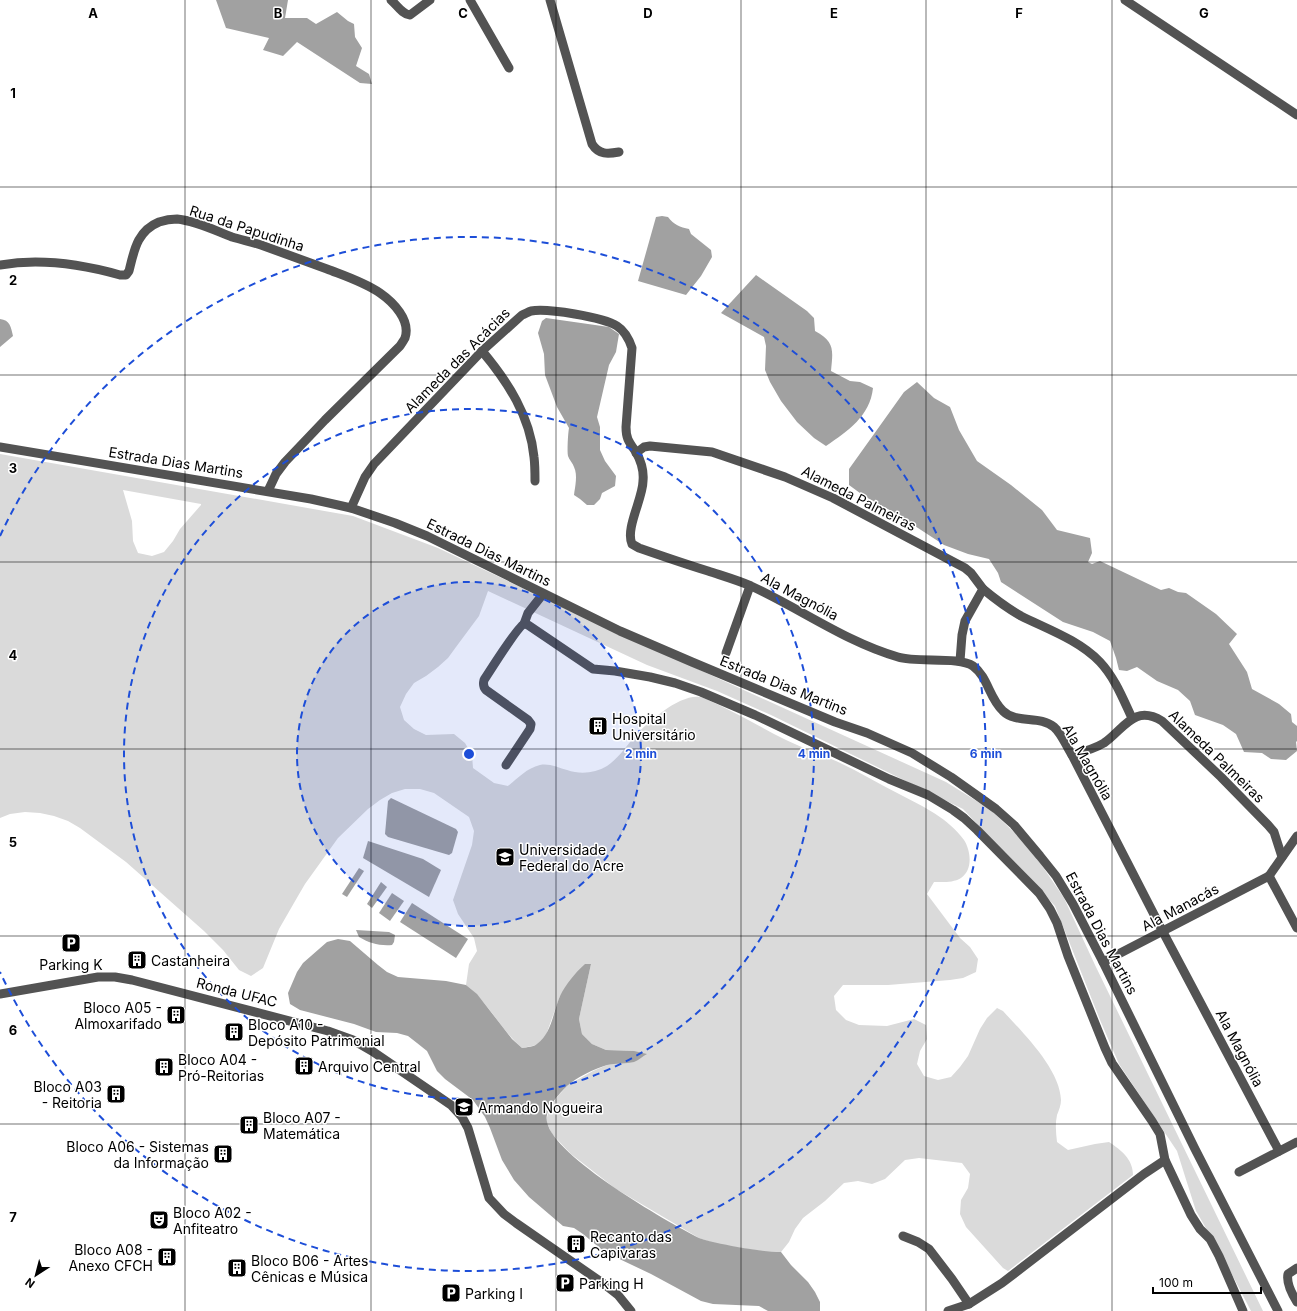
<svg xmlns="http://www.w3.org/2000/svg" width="1297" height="1311" font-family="Inter,sans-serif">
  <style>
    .green { fill: #dadada; fill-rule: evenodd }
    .water { fill: #a1a1a1 }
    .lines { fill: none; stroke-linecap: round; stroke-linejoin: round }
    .minor { stroke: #535353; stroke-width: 9 }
    .grid { fill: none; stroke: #000; stroke-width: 1; stroke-opacity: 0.55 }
    .ring { fill: none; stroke: #1d4ed8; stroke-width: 2; stroke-dasharray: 7 5 }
    .labels { text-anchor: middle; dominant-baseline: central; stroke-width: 3; stroke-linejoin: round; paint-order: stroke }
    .street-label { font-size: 14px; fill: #000; stroke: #fff }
    .poi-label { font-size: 14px; fill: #000; stroke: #fff; text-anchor: start }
    .grid-label { font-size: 13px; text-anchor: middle; font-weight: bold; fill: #000; stroke: #fff; stroke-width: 3; stroke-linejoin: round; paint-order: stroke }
    .centre { fill: #1d4ed8; stroke: #fff; stroke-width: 2 }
    .ring-label { font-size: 12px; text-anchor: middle; font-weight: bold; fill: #1d4ed8; stroke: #fff; stroke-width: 3; stroke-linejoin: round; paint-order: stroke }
  </style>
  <rect width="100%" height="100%" fill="#fff"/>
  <path class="green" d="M0 454 353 516 438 548 590 620 946 782 991 810 1030 848 1064 898 1095 965 1263 1311H1251L1225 1261 1196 1211 1177 1151 1119 1064 1100 1020 1055 906 963 809 771 715 717 691 647 665 488 591 479 616 456 647 448 658 438 667 426 676 414 683 406 694 400 707 404 720 414 729 426 735 454 734 465 743 472 755 473 768 494 783 508 786C518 778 527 768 540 765 549 763 559 768 567 770 581 775 595 773 607 766 619 758 627 745 636 735 649 721 680 694 700 697 706 698 713 703 719 705 742 716 764 729 786 740 803 748 820 754 836 761 858 771 879 784 901 795 924 807 948 818 964 840 971 851 973 870 961 878 953 883 942 882 934 882L927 894 960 938 970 947 978 959 976 972 963 978 950 980 888 985H843L834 996 836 1010 846 1020 859 1025 887 1026 914 1019 926 1025 927 1039 920 1051 917 1064 924 1076 938 1080 951 1077 960 1067 968 1056 980 1029 987 1018 997 1008 1003 1011C1023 1033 1060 1069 1061 1100 1061 1105 1059 1110 1057 1115 1055 1124 1056 1133 1057 1142L1068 1150 1095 1144 1109 1142C1121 1150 1133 1159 1133 1175L1008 1271 1003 1268 966 1227 960 1214 961 1200 968 1188 970 1174 962 1163 919 1158 905 1160 885 1179 872 1184 858 1181 844 1183 825 1201 803 1218 795 1229 789 1242 781 1252H767L727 1246 713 1243 699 1238 616 1189 571 1154 552 1134 546 1121 550 1107 558 1096 568 1085 593 1071 607 1065 620 1063 634 1051 606 1050 592 1044 582 1034 579 1019 591 964 560 996 546 1035 537 1045 522 1048C500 1029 489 1003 466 985L469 964 477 951 474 938 458 914 453 900 472 845 474 831 469 817 434 793 420 789H405L392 793 380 800 368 809 338 838 305 884 298 896 279 929 263 968 251 976 239 970 223 950 204 931 126 862 80 828 68 821 54 816 40 813 25 812 10 814 0 818ZM123 490 201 504V505L180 529 173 541 164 552 152 556 138 553 133 541 132 521Z"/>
  <g class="water">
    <polygon points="216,0 288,0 285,18 307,18 316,24 337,12 348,21 354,24 355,37 362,48 356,66 369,74 372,84 360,83 297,42 283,56 263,50 269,38 226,28"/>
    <path d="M662 216 668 217C674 225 680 227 689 229L691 234 711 250 712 257 701 276 686 295 638 281 656 217Z"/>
    <path d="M756 275 807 311 814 318 815 331C835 342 833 350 831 371L850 381 860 382 873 388C870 416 848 431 826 446L814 438 797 422 781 401 770 382 765 370 766 346 764 337 721 313Z"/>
    <path d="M546 318 609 327 619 334 616 352 609 365 597 417 600 427V450L605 461 616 476 615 486 602 493 600 499 594 505H587L580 499 574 495C575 487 578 475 574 467 573 463 569 460 568 456 567 451 568 433 569 428L557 407 545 375 544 354 538 333 542 321Z"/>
    <path d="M0 319C10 320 11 327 13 336L0 347Z"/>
    <polygon points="917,382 934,398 950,407 959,430 977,461 1011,485 1042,510 1057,530 1090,538 1092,553 1088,562 1092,564 1100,561 1161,590 1169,588 1178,592 1186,593 1216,614 1237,634 1229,644 1247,672 1252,689 1279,704 1291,714 1292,722 1297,726 1297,741 1296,742 1297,751 1286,760 1271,759 1262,753 1244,752 1236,734 1223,725 1195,715 1190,701 1178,690 1157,681 1137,667 1127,671 1119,670 1116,658 1110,641 1093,632 1063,622 1001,582 998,573 989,559 968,554 944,545 895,513 864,496 849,485 849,469 904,392"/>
    <polygon points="391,798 456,829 458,832 452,853 449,855 388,837 385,834 388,801"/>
    <polygon points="368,841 423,859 441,870 429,897 363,858"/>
    <polygon points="359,868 364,871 347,897 342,894"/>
    <polygon points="381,882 387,887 372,908 367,904"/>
    <polygon points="392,893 404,901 390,921 379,913"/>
    <polygon points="412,903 468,939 456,958 400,922"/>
    <path d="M356 930 389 932 395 935 394 942 392 945C379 946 369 943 359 937Z"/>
    <path d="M338 939 350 941 378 965 387 972 398 977 446 981 466 985 477 994 512 1039 522 1048C527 1047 534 1047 537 1044 552 1033 553 1012 560 996 566 984 575 973 585 964H591L579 1019 582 1034 592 1044 606 1050 634 1051 647 1054C643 1056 639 1060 634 1062 626 1064 616 1063 607 1065 594 1069 577 1077 567 1086 559 1094 544 1110 547 1122 554 1157 666 1221 699 1238 713 1243 728 1245 743 1248 756 1250 768 1252 781 1252L791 1265 808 1282 815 1292 820 1302V1311H768L759 1306 713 1304 701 1301 651 1274 611 1255 601 1249 583 1234 574 1228 563 1226 529 1197 514 1180 502 1160 490 1128 485 1117 473 1100 445 1079 437 1071 427 1051 417 1043 408 1036 397 1033 376 1032 354 1024 300 1010 290 1004 288 993 297 972 303 963 327 942Z"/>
  </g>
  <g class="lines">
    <g class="minor">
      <path d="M391 0C397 5 402 14 410 15L430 0"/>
      <polyline points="470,0 509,68"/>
      <path d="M550 0 592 144C599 155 608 154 619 152"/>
      <polyline points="1125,0 1297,115"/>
      <path d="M0 265C40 258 81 264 120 275H126L129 271C134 251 137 231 159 222 165 220 171 219 177 219 196 221 214 230 232 237 242 240 252 242 261 245 283 253 305 261 327 269 345 276 364 282 380 293 393 302 411 320 405 338 404 340 402 343 400 346L325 420 285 462 276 474 268 491"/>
      <path d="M482 351C508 382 530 416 534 457 535 465 535 473 535 481"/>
      <polyline points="0,447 311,499 351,508 395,523 427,536 620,631 692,662 835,722 867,733 912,753 951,777 996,809 1014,825 1040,856 1056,876 1073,904 1103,962 1195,1149 1278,1311"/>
      <polyline points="636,453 644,447 650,446 712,452 785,477 833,498 965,568 971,573 983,589 965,621 962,635 960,661"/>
      <path d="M351 508 365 477 374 464 482 351 522 315C525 314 528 312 531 311 547 308 603 317 617 326 625 331 629 339 632 348L626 427C626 439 629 442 636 452 641 461 644 471 643 481 643 498 625 529 632 544L639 548C662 556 685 564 708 571 723 576 737 580 751 586 801 609 846 642 898 657 917 663 959 656 973 666 988 677 989 698 1003 711 1016 724 1040 715 1054 727 1062 734 1066 746 1072 755L1163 932 1279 1151"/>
      <path d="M983 589C995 599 1007 608 1021 616 1047 629 1079 640 1100 662 1115 678 1123 699 1132 718"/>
      <polyline points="524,624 528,613 543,594"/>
      <polyline points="726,653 750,586"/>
      <path d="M1072 755C1083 752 1094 749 1104 743 1124 729 1134 704 1162 721L1221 777 1268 825 1274 832 1282 857"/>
      <path d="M506 765 530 729 531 724 528 720 486 690C483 687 483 684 484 680 490 671 518 626 524 624 525 624 526 624 528 625L593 669 615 671 650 677 675 683 701 692 755 715 889 779 928 795 953 810 964 818 977 830 1039 893 1050 909 1057 923 1068 956 1105 1048 1112 1063 1152 1121 1160 1134 1165 1160 1191 1215 1200 1229 1210 1239 1219 1256 1243 1311"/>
      <polyline points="1269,876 1297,928"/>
      <polyline points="1103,962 1269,876 1297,836"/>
      <polyline points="0,994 98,977 115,977 132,980 328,1031 353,1040 372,1051 451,1105 462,1117 468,1128 489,1198 504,1214 516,1223 604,1284 618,1295 631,1311"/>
      <polyline points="1239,1172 1297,1142"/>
      <polyline points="903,1236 918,1242 929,1249 952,1279 969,1304"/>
      <path d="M1297 1268 1288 1274C1286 1283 1292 1294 1297 1302"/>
      <polyline points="948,1311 969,1304 1002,1283 1144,1174 1165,1160"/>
    </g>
  </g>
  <path class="grid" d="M185 0V1311M371 0V1311M556 0V1311M741 0V1311M926 0V1311M1112 0V1311M0 187H1297M0 375H1297M0 562H1297M0 749H1297M0 936H1297M0 1124H1297"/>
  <circle cx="469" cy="754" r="172" fill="#1d4ed8" fill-opacity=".12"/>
  <g class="ring">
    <circle cx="469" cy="754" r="172"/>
    <circle cx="469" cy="754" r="345"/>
    <path d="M0 536A517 517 0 1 1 0 972"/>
  </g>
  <defs>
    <symbol id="building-square" viewBox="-11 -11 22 22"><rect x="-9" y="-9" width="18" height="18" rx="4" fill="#000" stroke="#fff"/><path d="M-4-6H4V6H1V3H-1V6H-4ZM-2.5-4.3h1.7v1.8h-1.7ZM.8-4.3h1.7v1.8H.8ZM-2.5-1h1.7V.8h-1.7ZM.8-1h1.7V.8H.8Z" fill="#fff"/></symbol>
    <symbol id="university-square" viewBox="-11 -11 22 22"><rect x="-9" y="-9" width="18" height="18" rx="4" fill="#000" stroke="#fff"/><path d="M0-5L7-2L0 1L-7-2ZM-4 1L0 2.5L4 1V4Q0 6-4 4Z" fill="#fff"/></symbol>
    <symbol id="parking-square" viewBox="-11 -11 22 22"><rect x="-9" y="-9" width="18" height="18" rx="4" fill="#000" stroke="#fff"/><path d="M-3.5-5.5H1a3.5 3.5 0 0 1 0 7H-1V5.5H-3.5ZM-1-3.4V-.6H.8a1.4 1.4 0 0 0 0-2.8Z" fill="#fff"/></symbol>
    <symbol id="school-square" viewBox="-11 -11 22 22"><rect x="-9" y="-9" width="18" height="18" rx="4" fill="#000" stroke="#fff"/><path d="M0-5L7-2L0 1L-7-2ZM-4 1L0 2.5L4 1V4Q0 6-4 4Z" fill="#fff"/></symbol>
    <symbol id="theatre-square" viewBox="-11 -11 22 22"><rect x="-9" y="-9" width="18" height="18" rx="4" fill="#000" stroke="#fff"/><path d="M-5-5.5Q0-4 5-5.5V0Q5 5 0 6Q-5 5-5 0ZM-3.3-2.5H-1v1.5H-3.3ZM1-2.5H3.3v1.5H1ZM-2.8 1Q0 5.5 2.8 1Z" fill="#fff"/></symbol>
  </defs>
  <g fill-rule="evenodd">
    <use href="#building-square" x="587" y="715" width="22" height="22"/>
    <use href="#university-square" x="494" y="846" width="22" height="22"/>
    <use href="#parking-square" x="60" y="932" width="22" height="22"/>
    <use href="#building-square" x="126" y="949" width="22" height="22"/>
    <use href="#building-square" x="165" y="1004" width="22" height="22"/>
    <use href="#building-square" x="223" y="1021" width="22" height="22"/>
    <use href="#building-square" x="293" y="1055" width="22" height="22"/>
    <use href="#building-square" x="153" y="1056" width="22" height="22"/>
    <use href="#building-square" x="105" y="1083" width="22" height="22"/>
    <use href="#school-square" x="453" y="1096" width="22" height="22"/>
    <use href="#building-square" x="238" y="1114" width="22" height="22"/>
    <use href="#building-square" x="212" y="1143" width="22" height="22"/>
    <use href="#theatre-square" x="148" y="1209" width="22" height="22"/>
    <use href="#building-square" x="565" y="1233" width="22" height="22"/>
    <use href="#building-square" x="156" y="1246" width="22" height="22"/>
    <use href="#building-square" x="226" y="1257" width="22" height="22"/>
    <use href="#parking-square" x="554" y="1272" width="22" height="22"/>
    <use href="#parking-square" x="440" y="1282" width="22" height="22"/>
  </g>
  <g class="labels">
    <g class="street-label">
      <text transform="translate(247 228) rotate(18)">Rua da Papudinha</text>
      <text transform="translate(457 360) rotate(-45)">Alameda das Acácias</text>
      <text transform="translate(176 462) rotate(9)">Estrada Dias Martins</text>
      <text transform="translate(859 498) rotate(27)">Alameda Palmeiras</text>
      <text transform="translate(489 552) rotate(26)">Estrada Dias Martins</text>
      <text transform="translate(800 596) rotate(28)">Ala Magnólia</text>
      <text transform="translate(784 685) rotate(22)">Estrada Dias Martins</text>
      <text transform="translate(1217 756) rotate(44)">Alameda Palmeiras</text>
      <text transform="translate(1088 762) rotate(60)">Ala Magnólia</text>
      <text transform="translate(1180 907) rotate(-28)">Ala Manacás</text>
      <text transform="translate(1102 933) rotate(62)">Estrada Dias Martins</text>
      <text transform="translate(237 992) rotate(14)">Ronda UFAC</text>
      <text transform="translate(1240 1048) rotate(62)">Ala Magnólia</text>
    </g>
    <g class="poi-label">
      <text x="612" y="718">Hospital<tspan x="612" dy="16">Universitário</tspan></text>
      <text x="519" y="849">Universidade<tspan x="519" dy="16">Federal do Acre</tspan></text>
      <text x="151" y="960">Castanheira</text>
      <text x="71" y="964" text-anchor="middle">Parking K</text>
      <text x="162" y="1007" text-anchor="end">Bloco A05 -<tspan x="162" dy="16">Almoxarifado</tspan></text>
      <text x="248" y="1024">Bloco A10 -<tspan x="248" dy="16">Depósito Patrimonial</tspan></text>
      <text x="178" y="1059">Bloco A04 -<tspan x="178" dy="16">Pró-Reitorias</tspan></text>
      <text x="318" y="1066">Arquivo Central</text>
      <text x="102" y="1086" text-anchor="end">Bloco A03<tspan x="102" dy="16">- Reitoria</tspan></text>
      <text x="478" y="1107">Armando Nogueira</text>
      <text x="263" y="1117">Bloco A07 -<tspan x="263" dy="16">Matemática</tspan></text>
      <text x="209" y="1146" text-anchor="end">Bloco A06 - Sistemas<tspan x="209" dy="16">da Informação</tspan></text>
      <text x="173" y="1212">Bloco A02 -<tspan x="173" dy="16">Anfiteatro</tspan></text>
      <text x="590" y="1236">Recanto das<tspan x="590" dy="16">Capivaras</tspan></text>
      <text x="153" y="1249" text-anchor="end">Bloco A08 -<tspan x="153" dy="16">Anexo CFCH</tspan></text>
      <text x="251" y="1260">Bloco B06 - Artes<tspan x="251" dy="16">Cênicas e Música</tspan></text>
      <text x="579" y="1283">Parking H</text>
      <text x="465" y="1293">Parking I</text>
    </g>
  </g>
  <g class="grid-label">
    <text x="93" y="18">A</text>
    <text x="278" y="18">B</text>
    <text x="463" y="18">C</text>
    <text x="648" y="18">D</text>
    <text x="834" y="18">E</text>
    <text x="1019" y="18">F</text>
    <text x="1204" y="18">G</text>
    <text x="13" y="98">1</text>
    <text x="13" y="285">2</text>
    <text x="13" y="473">3</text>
    <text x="13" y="660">4</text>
    <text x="13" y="847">5</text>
    <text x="13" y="1035">6</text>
    <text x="13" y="1222">7</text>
  </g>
  <circle cx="469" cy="754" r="6" class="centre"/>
  <g class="ring-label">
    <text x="641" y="758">2 min</text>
    <text x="814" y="758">4 min</text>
    <text x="986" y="758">6 min</text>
  </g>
  <g transform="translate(36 1275) rotate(216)" stroke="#ffffff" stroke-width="3" paint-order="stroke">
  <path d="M0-3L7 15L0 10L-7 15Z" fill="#000000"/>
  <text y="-6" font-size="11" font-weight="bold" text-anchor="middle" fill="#000000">N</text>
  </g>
  <path d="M1153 1287v6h108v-6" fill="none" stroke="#000000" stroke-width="2"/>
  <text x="1159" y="1287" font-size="12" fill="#000000" stroke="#ffffff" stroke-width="3" paint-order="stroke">100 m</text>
</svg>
